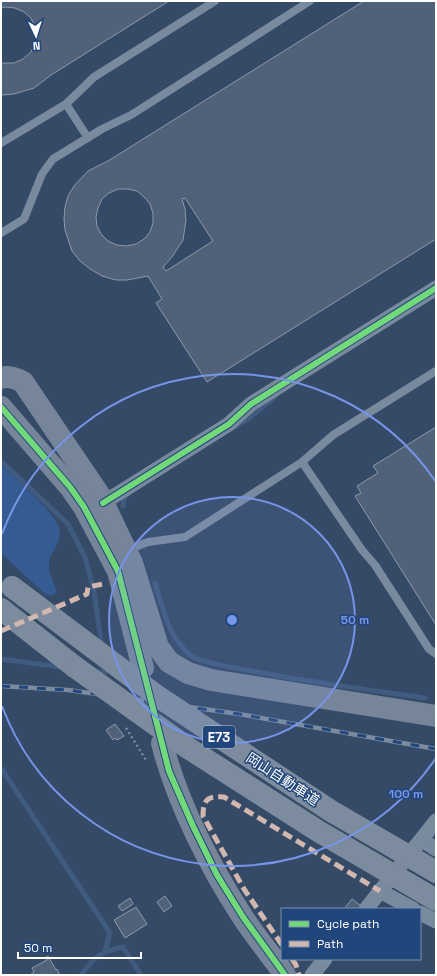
<svg xmlns="http://www.w3.org/2000/svg" width="437" height="976" font-family="'Space Grotesk','Noto Sans JP',sans-serif">
  <style>
    .green { fill: #345c92 }
    .lines { fill: none; stroke-linecap: round; stroke-linejoin: round }
    .stream { stroke: #405b80; stroke-width: 5 }
    .building { fill: #506178; stroke: #8d9aad; fill-rule: evenodd }
    .path { stroke: #7a8a9e; stroke-width: 2.5; stroke-dasharray: 2 3; stroke-linecap: butt }
    .lane { stroke: #7a8a9e; stroke-width: 8 }
    .street { stroke: #7a8a9e; stroke-width: 15 }
    .secondary { stroke: #768599; stroke-width: 22 }
    .highway { stroke: #7c8b9e; stroke-width: 22 }
    .rail-casing { stroke: #7c8b9e; stroke-width: 4.5 }
    .rail { stroke: #21467b; stroke-width: 3; stroke-dasharray: 9; stroke-linecap: butt }
    .highway-bridge { stroke: #7c8b9e; stroke-width: 22 }
    .quiet { stroke: #d1b7ad; stroke-width: 5; stroke-dasharray: 10 5; stroke-linecap: butt }
    .cycleway-casing { stroke: #21467b; stroke-width: 8 }
    .cycleway { stroke: #71d979; stroke-width: 6 }
    .ring { fill: none; stroke: #7795e8; stroke-width: 2 }
    .labels { text-anchor: middle; dominant-baseline: central; stroke-width: 3; stroke-linejoin: round; paint-order: stroke }
    .shield { fill: #21467b; stroke: #bcc8d7; stroke-width: 1 }
    .shield-label { font-size: 13px; font-weight: bold; fill: #fff }
    .street-label { font-size: 14px; fill: #fff; stroke: #21467b }
    .centre { fill: #7795e8; stroke: #21467b; stroke-width: 2 }
    .ring-label { font-size: 12px; text-anchor: middle; font-weight: bold; fill: #7795e8; stroke: #21467b; stroke-width: 3; stroke-linejoin: round; paint-order: stroke }
  </style>
  <rect width="100%" height="100%" fill="#354a67"/>
  <path class="green" d="M1 465C13 477 56 513 59 528 62 542 51 551 49 563 48 572 54 583 57 592L52 596 45 594 1 553Z"/>
  <g class="lines">
    <g class="stream">
      <polyline points="235,427 248,419 274,398"/>
      <polyline points="1,461 68,524 85,557 94,592 102,647"/>
      <polyline points="123,506 124,497 127,495"/>
      <path d="M155 583C163 609 168 636 190 655 199 662 225 666 236 668 299 681 362 689 425 698"/>
      <polyline points="1,659 61,667"/>
      <polyline points="95,672 106,672"/>
      <polyline points="1,768 110,933 105,951"/>
      <path d="M82 974C96 955 101 952 123 947L141 975"/>
    </g>
  </g>
  <g class="building">
    <polygon points="1,1 169,1 51,75 34,88 14,94 2,95 1,95 1,63 14,63 23,59 30,53 35,45 36,36 35,27 31,18 24,12 15,8 6,7 1,8"/>
    <path d="M364 1H436V239L207 382 156 303 162 299 148 276 127 280H116L102 276 90 269 80 261 72 251 65 230 64 219 65 207 68 196 74 186 88 171 108 161ZM118 189H128L137 191 144 197 150 204 153 213V223L150 232 144 239 136 244 126 246 117 245 108 241 101 234 97 226 96 217 98 208 102 199 109 193ZM185 198 213 241 166 271 163 267 172 257 183 240 186 220 185 209 182 199Z"/>
    <polygon points="436,427 436,625 355,496 361,493 357,486 378,473 373,466"/>
    <polygon points="115,724 124,736 117,740 115,738 113,740 106,730"/>
    <polygon points="165,896 172,906 164,912 157,902"/>
    <polygon points="130,898 133,904 122,911 118,906"/>
    <polygon points="352,899 361,906 358,909 344,909"/>
    <polygon points="136,907 147,924 125,938 114,920"/>
    <polygon points="48,956 56,970 57,969 60,975 31,975 31,974 34,972 32,968 47,960 46,957"/>
  </g>
  <g class="lines">
    <polyline class="path" points="126,728 146,760"/>
    <g class="lane">
      <polyline points="66,104 88,138"/>
      <polyline points="1,143 66,104 94,77 215,1"/>
      <polyline points="1,233 24,219 42,174 53,159 102,129 131,115 310,1"/>
      <polyline points="302,462 362,550 375,565 429,649 436,654"/>
      <polyline points="127,550 148,542 185,537 302,462 333,435 436,371"/>
    </g>
    <g class="street">
      <polyline points="103,503 229,424 251,404 436,288"/>
      <polyline points="422,840 436,849"/>
      <polyline points="380,891 413,909"/>
      <polyline points="366,909 436,821"/>
      <polyline points="420,913 436,921"/>
      <polyline points="312,975 325,959"/>
    </g>
    <g class="secondary">
      <path d="M1 378C9 375 16 378 23 382L100 496 132 563 158 647 169 662 188 673 211 680 436 716"/>
      <polyline points="1,407 70,487 84,507 118,571 143,668"/>
      <path d="M162 743C177 802 209 865 242 916 255 936 271 955 285 975"/>
    </g>
    <polyline class="highway" points="1,609 75,667"/>
    <defs>
      <polyline id="rail" points="1,686 68,690 239,714 436,749"/>
    </defs>
    <use href="#rail" class="rail-casing"/>
    <use href="#rail" class="rail"/>
    <g class="highway-bridge">
      <polyline points="12,587 157,696 331,811 436,872"/>
      <polyline points="75,667 188,748 318,831 436,900"/>
    </g>
    <g class="quiet">
      <polyline points="1,631 87,594 88,587 103,584"/>
      <path d="M282 945 244 889 203 816C203 799 208 796 224 797L380 891"/>
      <polyline points="292,959 296,965 299,975"/>
    </g>
    <defs>
      <g id="cycleway">
        <polyline points="1,407 70,487 84,507 118,571 169,771 193,826 217,875 243,917 285,975"/>
        <polyline points="103,503 229,424 251,404 436,288"/>
      </g>
    </defs>
    <use href="#cycleway" class="cycleway-casing"/>
    <use href="#cycleway" class="cycleway"/>
  </g>
  <circle cx="232" cy="620" r="123" fill="#7795e8" fill-opacity=".12"/>
  <g class="ring">
    <circle cx="232" cy="620" r="123"/>
    <path d="M436 758A246 246 0 0 1 2 706M2 534A246 246 0 0 1 436 482"/>
  </g>
  <g class="labels">
    <rect class="shield" x="203" y="726" width="32" height="22" rx="3"/>
    <g class="shield-label">
      <text x="219" y="737">E73</text>
    </g>
    <g class="street-label">
      <text transform="translate(283 779) rotate(33)">岡山自動車道</text>
    </g>
  </g>
  <circle cx="232" cy="620" r="6" class="centre"/>
  <g class="ring-label">
    <text x="355" y="624">50 m</text>
    <text x="406" y="798">100 m</text>
  </g>
  <rect width="437" height="976" fill="none" stroke="#ffffff" stroke-width="4"/>
  <rect x="281" y="908" width="140" height="52" fill="#21467b" stroke="#7a90b0"/>
  <rect x="289" y="921" width="20" height="6" fill="#71d979" stroke="#7a90b0"/>
  <text x="317" y="928" font-size="12" fill="#ffffff">Cycle path</text>
  <rect x="289" y="941" width="20" height="6" fill="#d1b7ad" stroke="#7a90b0"/>
  <text x="317" y="948" font-size="12" fill="#ffffff">Path</text>
  <g transform="translate(36 36) rotate(176)" stroke="#21467b" stroke-width="3" paint-order="stroke">
  <path d="M0-3L7 15L0 10L-7 15Z" fill="#ffffff"/>
  <text y="-6" font-size="11" font-weight="bold" text-anchor="middle" fill="#ffffff">N</text>
  </g>
  <path d="M18 952v6h123v-6" fill="none" stroke="#ffffff" stroke-width="2"/>
  <text x="24" y="952" font-size="12" fill="#ffffff" stroke="#21467b" stroke-width="3" paint-order="stroke">50 m</text>
</svg>
